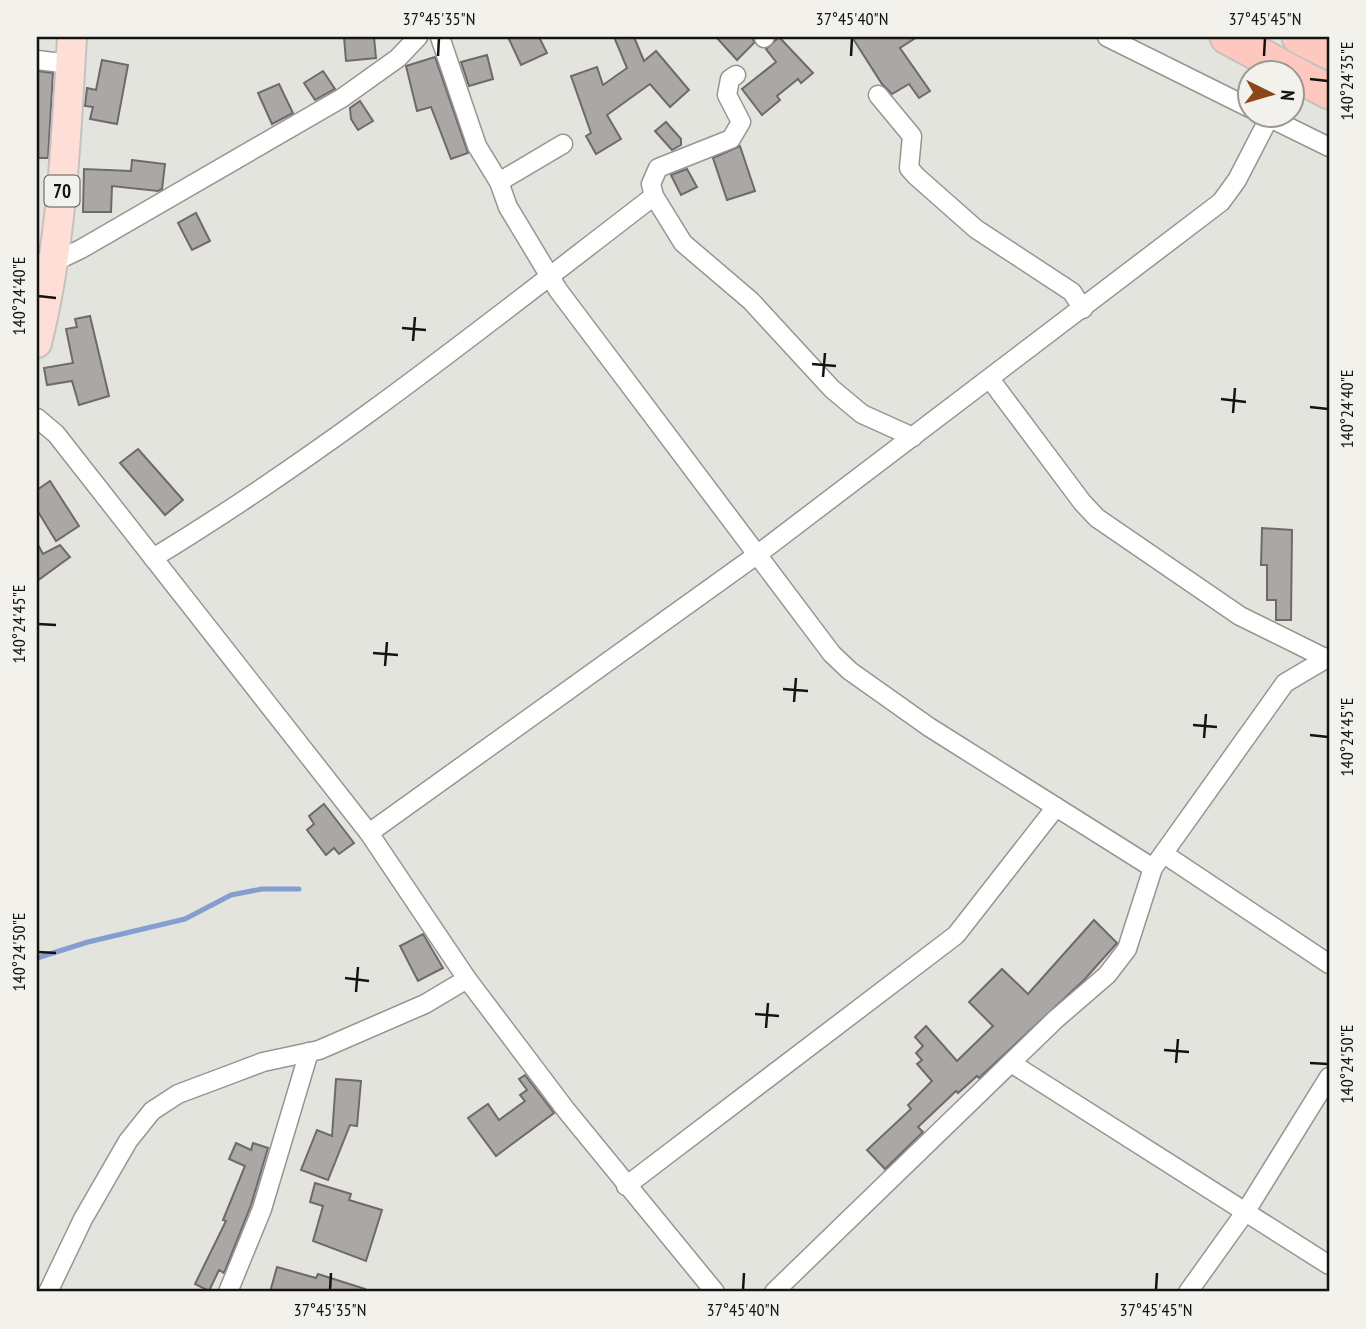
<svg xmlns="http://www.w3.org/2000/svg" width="1366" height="1329" font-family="'PT Sans Narrow',sans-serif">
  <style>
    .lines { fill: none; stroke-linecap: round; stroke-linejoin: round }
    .stream { stroke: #859ecf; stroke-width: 5 }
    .building { fill: #aca7a7; stroke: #6f6a6a; stroke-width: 2 }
    .street-casing { stroke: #969591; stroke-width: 21 }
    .primary-casing { stroke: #c2c2c1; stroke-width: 32 }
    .highway-casing { stroke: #c2c2c1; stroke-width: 37 }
    .street { stroke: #fff; stroke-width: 18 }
    .primary { stroke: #ffded8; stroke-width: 28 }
    .highway { stroke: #ffc8be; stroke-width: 33 }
    .ticks { fill: none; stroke: #131312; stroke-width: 2.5 }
    .labels { text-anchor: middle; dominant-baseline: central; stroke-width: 7; stroke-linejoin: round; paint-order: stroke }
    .shield { fill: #f2f1ec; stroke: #565653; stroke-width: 2 }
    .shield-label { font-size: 19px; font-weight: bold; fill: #131312 }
    .neatline { fill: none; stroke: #131312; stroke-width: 2.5 }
    .ticks-label { font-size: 18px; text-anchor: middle; fill: #131312 }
  </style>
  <rect width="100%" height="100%" fill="#e4e4df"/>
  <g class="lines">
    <polyline class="stream" points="37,958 88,942 185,919 231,895 262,889 299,889"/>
  </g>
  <g class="building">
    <polygon points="344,37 374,37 376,58 346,61"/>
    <polygon points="508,37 539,37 547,53 521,65"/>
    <polygon points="614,37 634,37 644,61 656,51 689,90 670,107 650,84 607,115 621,139 596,154 586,136 591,133 571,76 597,67 603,85 627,68"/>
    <polygon points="716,37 753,37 754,43 737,60"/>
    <polygon points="779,37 813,73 801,83 798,79 777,96 780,100 762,115 742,89 776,62 766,49"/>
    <polygon points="852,37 917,37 900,48 930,91 919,98 909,84 892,94 882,84"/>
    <polygon points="487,55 493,79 469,86 461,62"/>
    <polygon points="435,57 468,153 451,159 431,107 417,111 406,66"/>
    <polygon points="102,60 128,65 117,124 90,119 93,107 85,106 87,88 96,90"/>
    <polygon points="37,71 53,73 48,158 37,158"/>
    <polygon points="323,71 335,89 315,100 304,83"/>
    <polygon points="279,84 293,113 272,124 258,93"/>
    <polygon points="360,101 373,121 358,130 351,119 350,108"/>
    <polygon points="666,122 681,139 681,145 672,150 655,131"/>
    <polygon points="740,146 755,191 727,200 713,158"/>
    <polygon points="132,160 165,164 162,189 158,191 112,186 111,212 83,212 84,169 131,171"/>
    <polygon points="687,169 697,187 681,195 671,175"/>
    <polygon points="196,213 210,241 192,250 178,223"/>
    <polygon points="90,316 109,396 79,405 72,381 47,385 44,368 73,363 66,329 77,327 75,319"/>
    <polygon points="138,449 183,500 165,515 120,463"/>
    <polygon points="50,481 79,526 56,541 37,510 37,490"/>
    <polygon points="1262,528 1292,530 1291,620 1276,620 1276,600 1267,600 1267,565 1261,565"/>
    <polygon points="37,543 43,554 60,545 70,557 37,581"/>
    <polygon points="324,804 354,843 339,854 334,848 326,855 307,830 314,824 309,816"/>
    <polygon points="1094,920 1117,943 1084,980 979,1078 977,1076 958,1093 956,1091 918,1127 923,1132 885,1169 867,1150 911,1109 908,1105 932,1081 917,1064 922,1060 916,1053 923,1046 915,1037 926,1026 957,1061 993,1026 969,1002 1002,969 1028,994"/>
    <polygon points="423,934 443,968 418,981 400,946"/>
    <polygon points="525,1075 554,1113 496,1156 468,1118 488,1104 499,1120 525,1101 520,1095 527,1090 519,1079"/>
    <polygon points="336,1079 361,1081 357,1126 350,1125 328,1180 301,1170 317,1130 332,1136"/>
    <polygon points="236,1143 251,1150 253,1143 268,1148 251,1205 224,1273 219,1270 209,1291 195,1284 226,1221 223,1220 245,1166 229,1159"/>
    <polygon points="315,1183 351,1194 349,1200 382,1210 366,1261 313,1241 323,1206 310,1202"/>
    <polygon points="277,1267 316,1278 318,1274 365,1289 364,1292 270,1292"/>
  </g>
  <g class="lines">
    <defs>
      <g id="street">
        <polyline points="440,37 477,146 499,182 508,207 558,290 832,654 850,671 929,727 1153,868"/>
        <polyline points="1107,37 1250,108"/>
        <polyline points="764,38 765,37"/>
        <polyline points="37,60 70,64"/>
        <polyline points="878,95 912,136 909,168 916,176 976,229 1072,292 1083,309"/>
        <polyline points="1266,116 1329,147"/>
        <polyline points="499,182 563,144"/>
        <polyline points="654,196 683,243 751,301 832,389 862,414 913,437"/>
        <polyline points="37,264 54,262 81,249 342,98 398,58 418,37"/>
        <polyline points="990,379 1082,502 1097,518 1240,616 1327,659"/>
        <polyline points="37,418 56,434 369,833 467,979 566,1110 715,1292"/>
        <path d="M153 558C328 452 491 321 654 196L651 184 658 168 731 139 741 122 727 95 730 79 736 75"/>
        <polyline points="369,833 758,554 1221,202 1237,180 1270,116"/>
        <polyline points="1164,854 1329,964"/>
        <polyline points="1011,1063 1329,1265"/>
        <polyline points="626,1186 956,935 1056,807"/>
        <polyline points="48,1292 83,1219 128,1141 152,1111 178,1094 234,1073 263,1062 319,1050 425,1004 467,979"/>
        <polyline points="228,1292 262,1209 309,1052"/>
        <polyline points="774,1292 1056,1019 1107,975 1127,949 1153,868 1285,683 1329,657"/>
        <polyline points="1188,1292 1246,1211 1329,1077"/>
      </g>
      <path id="primary" d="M37 343C62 243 66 140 72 37"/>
      <g id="highway">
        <polyline points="1227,37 1329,92"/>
        <polyline points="1299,37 1329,52"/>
      </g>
    </defs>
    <use href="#street" class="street-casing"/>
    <use href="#primary" class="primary-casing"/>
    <use href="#highway" class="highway-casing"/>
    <use href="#street" class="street"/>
    <use href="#primary" class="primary"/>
    <use href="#highway" class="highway"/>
  </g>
  <path class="ticks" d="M438 56 439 38M851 56 852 38M1264 56 1265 38M1310 79 1328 81M38 296 56 298M402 328 426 330M413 341 415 317M812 364 836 366M823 377 825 353M1221 399 1246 402M1310 407 1328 409M1233 413 1235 388M38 624 56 625M373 653 398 655M385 666 387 642M783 689 808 691M794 702 796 678M1193 725 1217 727M1310 735 1328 737M1204 738 1206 714M38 952 56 953M345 978 369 981M356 992 358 967M755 1014 779 1016M766 1028 768 1003M1164 1050 1189 1052M1176 1063 1178 1039M1310 1063 1328 1064M330 1290 331 1273M743 1290 744 1273M1156 1290 1157 1273"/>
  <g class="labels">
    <rect class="shield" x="44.5" y="175.5" width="35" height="31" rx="5"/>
    <g class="shield-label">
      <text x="62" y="191">70</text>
    </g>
  </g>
  <rect width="1366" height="1329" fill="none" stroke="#f2f1ec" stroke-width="77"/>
  <g transform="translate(1271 94) rotate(95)"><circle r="33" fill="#f2f1ec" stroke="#999895" stroke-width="2"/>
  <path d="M0-5L12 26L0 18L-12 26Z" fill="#8b4719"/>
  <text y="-10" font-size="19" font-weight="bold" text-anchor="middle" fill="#131312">N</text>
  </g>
  <rect x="38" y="38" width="1290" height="1252" class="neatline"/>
  <g class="ticks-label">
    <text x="439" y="25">37°45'35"N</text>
    <text x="852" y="25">37°45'40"N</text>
    <text x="1265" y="25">37°45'45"N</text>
    <text transform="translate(1347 81) rotate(-90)" y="6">140°24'35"E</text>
    <text transform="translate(19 296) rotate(-90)" y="6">140°24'40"E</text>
    <text transform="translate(1347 409) rotate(-90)" y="6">140°24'40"E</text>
    <text transform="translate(19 624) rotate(-90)" y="6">140°24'45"E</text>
    <text transform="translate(1347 737) rotate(-90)" y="6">140°24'45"E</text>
    <text transform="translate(19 952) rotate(-90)" y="6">140°24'50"E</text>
    <text transform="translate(1347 1064) rotate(-90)" y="6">140°24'50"E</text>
    <text x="330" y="1316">37°45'35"N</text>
    <text x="743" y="1316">37°45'40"N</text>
    <text x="1156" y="1316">37°45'45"N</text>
  </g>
</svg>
